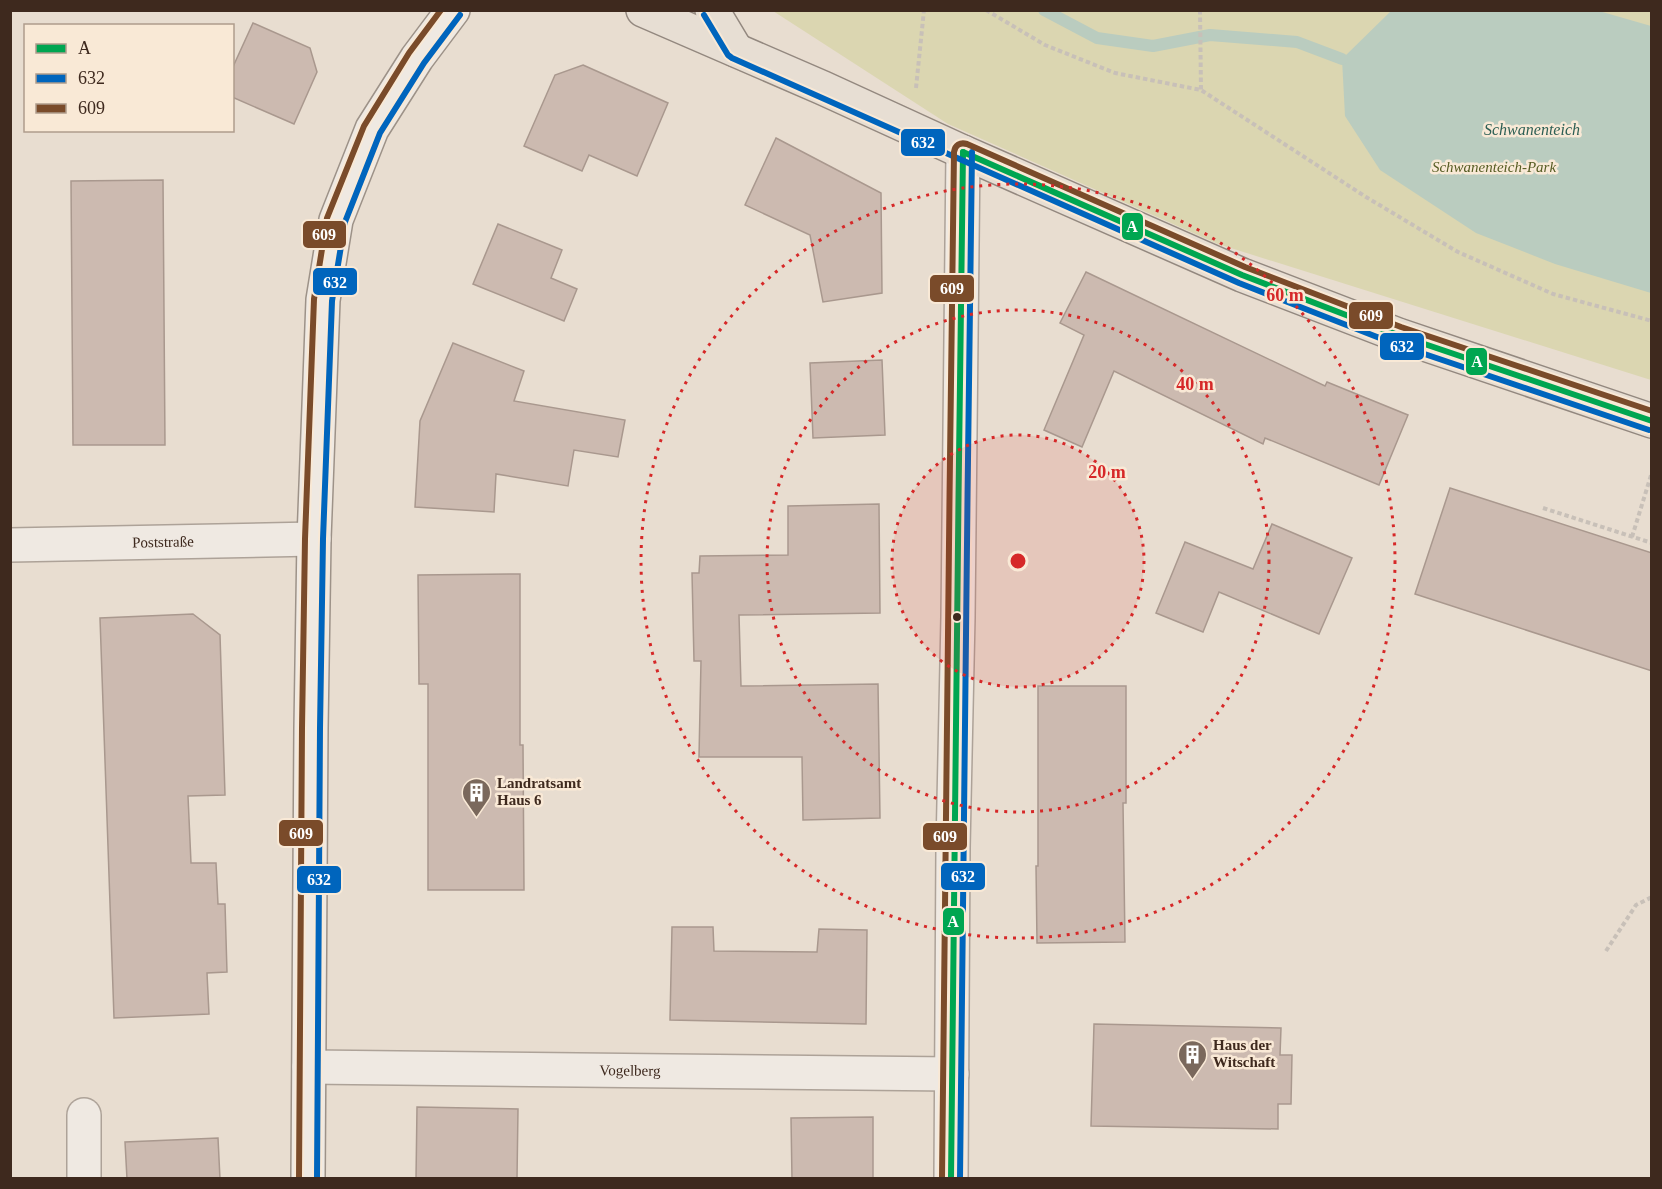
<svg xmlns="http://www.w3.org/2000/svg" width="1662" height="1189" font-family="'Times New Roman',serif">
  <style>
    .green { fill: #dbd6b1 }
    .water { fill: #baccbf }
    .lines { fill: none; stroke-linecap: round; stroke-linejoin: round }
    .stream { stroke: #baccbf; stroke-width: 12 }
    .building { fill: #ccbab0; stroke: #a9988e; stroke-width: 1.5 }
    .street-casing { stroke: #ada298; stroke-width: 36 }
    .secondary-casing { stroke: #9d9288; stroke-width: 36 }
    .primary-casing { stroke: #93887f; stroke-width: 36 }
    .path { stroke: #c8c0b8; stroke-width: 4; stroke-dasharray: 4.5 3; stroke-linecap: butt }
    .street { stroke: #efe9e2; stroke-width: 33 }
    .secondary { stroke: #efe9e2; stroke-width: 33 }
    .primary { stroke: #e7ded3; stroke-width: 33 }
    .bus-1-casing { stroke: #f9e9d6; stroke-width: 10 }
    .bus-2-casing { stroke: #f9e9d6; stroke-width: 10 }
    .bus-3-casing { stroke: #f9e9d6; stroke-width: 10 }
    .bus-1 { stroke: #00a651; stroke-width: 6 }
    .bus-2 { stroke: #0065bd; stroke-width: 6 }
    .bus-3 { stroke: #7a4b2a; stroke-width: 6 }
    .ring { fill: none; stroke: #d62828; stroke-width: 3; stroke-dasharray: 3 6 }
    .bus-dot { fill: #3e291e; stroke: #f9e9d6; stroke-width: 2 }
    .labels { text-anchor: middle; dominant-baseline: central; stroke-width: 5; stroke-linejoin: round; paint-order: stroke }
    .park-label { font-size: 15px; font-style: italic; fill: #565c23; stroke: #f9e9d6 }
    .street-label { font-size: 15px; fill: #3e291e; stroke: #f9e9d6 }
    .poi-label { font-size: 15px; font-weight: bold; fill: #3e291e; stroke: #f9e9d6; text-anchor: start }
    .water-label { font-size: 16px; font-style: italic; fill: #2d5f54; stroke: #f9e9d6 }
    .centre { fill: #d62828; stroke: #f9e9d6; stroke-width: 3 }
    .ring-label { font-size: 18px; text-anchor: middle; font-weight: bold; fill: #d62828; stroke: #f9e9d6; stroke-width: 5; stroke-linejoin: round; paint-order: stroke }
    .line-badge { stroke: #f9e9d6; stroke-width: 2 }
    .badge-label { font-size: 16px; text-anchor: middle; font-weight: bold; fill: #fff }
  </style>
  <rect width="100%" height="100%" fill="#e8ddd0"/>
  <polygon class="green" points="773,11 1651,11 1651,380 1218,244 948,124"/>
  <polygon class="water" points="1391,11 1599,11 1651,26 1651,293 1555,264 1476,233 1380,170 1345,116 1342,59"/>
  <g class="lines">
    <polyline class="stream" points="1044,10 1097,38 1153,46 1210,35 1297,42 1342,59"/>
  </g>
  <g class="building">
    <polygon points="253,23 310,48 317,72 294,124 232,97 232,69"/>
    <polygon points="583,65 668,103 637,176 589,155 582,171 524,146 555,75"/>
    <polygon points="776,138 881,193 882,293 823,302 810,235 745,205"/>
    <polygon points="163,180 165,445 73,445 71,181"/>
    <polygon points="498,224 562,250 551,278 577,289 564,321 473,284"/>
    <polygon points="1086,272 1325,386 1327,382 1408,415 1379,485 1265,438 1263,444 1114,371 1082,447 1044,430 1084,335 1060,323"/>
    <polygon points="453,343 524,371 514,401 625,420 618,457 574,450 568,486 496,474 494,512 415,507 420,421"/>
    <polygon points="882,360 885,435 813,438 810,363"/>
    <polygon points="1450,488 1652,553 1652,671 1415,594"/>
    <polygon points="879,504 880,613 739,615 741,686 878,684 880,818 803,820 802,757 699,757 701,661 694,661 692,573 699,573 700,556 788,555 788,506"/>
    <polygon points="1272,524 1352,558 1319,634 1219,592 1203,632 1156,613 1185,542 1253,569"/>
    <polygon points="520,574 520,745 523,745 524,890 428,890 428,684 419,684 418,575"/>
    <polygon points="193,614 220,635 225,795 188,796 191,863 216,863 218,904 225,904 227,972 207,973 209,1014 114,1018 100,618"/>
    <polygon points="1038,686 1126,686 1126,803 1123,803 1125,942 1037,943 1036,866 1038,866"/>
    <polygon points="672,927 713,927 714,951 817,952 819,929 867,930 866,1024 670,1020"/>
    <polygon points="1094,1024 1281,1028 1280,1055 1292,1055 1291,1104 1278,1104 1278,1129 1091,1126"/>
    <polygon points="417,1107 518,1109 517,1179 416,1179"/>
    <polygon points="873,1117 873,1179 792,1179 791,1118"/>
    <polygon points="218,1138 220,1179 127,1179 125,1142"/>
  </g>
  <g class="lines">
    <defs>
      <g id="street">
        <path id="s1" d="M10 545 314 539"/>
        <path id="s2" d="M309 1067 952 1074"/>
        <polyline points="84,1115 84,1178"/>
        <polyline points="951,1178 953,848 958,617 963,152"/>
      </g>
      <polyline id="secondary" points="308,1178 311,728 314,539 323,300 336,220 372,129 417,58 453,10"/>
      <g id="primary">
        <polyline points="643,10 823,88 963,152 1242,275 1398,335 1652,421"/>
        <polyline points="712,10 736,50"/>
      </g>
    </defs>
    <use href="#street" class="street-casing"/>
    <use href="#secondary" class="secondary-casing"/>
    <use href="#primary" class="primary-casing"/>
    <g class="path">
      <polyline points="986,10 1045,45 1115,73 1201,90 1366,197 1458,252 1553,294 1652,321"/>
      <polyline points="1200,10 1201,90"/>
      <polyline points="916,88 924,10"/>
      <polyline points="1543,508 1652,543"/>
      <polyline points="1632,537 1652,472"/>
      <polyline points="1606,951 1636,905 1652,897"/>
    </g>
    <use href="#street" class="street"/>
    <use href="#secondary" class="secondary"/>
    <use href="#primary" class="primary"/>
    <defs>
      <g id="bus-1">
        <polyline points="963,152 1242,275 1398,335 1652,421"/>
        <path d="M951 1178C953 836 959 494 963 152"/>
      </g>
      <g id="bus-2">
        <polyline points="704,15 728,55 732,58 1239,283 1395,344 1649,430"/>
        <polyline points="317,1178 320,728 323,539 332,301 345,222 380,133 424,63 460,15"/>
        <path d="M960 1178C962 836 968 494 972 152"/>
      </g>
      <g id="bus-3">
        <polyline points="299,1178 302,728 305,539 314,299 327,218 364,126 409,53 441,10"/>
        <path d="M942 1178C944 836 950 494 954 152 955 145 960 142 967 144L1245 267 1401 327 1652 411"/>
      </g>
    </defs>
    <use href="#bus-1" class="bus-1-casing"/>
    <use href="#bus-2" class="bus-2-casing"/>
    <use href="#bus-3" class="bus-3-casing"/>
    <use href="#bus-1" class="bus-1"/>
    <use href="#bus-2" class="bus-2"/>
    <use href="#bus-3" class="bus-3"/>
  </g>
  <circle cx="1018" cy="561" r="126" fill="#d62828" fill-opacity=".12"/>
  <g class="ring">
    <circle cx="1018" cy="561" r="126"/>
    <circle cx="1018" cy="561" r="251"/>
    <circle cx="1018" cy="561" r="377"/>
  </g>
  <defs>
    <symbol id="building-pin" viewBox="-11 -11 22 30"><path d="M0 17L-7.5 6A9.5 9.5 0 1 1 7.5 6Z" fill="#7a685c" stroke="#f9e9d6"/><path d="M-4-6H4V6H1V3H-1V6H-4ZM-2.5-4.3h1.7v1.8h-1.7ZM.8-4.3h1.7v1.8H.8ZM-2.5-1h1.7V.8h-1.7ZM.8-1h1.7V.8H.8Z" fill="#fff"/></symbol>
  </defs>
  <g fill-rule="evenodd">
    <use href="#building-pin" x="460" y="776" width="33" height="45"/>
    <use href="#building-pin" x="1176" y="1038" width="33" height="45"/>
  </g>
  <circle class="bus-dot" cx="957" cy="617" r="5"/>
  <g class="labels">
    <g class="park-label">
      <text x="1494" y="167">Schwanenteich-Park</text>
    </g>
    <g class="street-label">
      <text stroke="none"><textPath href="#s1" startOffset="153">Poststraße</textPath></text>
      <text stroke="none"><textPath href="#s2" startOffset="321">Vogelberg</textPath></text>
    </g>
    <g class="poi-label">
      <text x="497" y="783">Landratsamt<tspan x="497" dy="17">Haus 6</tspan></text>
      <text x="1213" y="1045">Haus der<tspan x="1213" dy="17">Witschaft</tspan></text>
    </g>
    <g class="water-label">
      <text x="1532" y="129">Schwanenteich</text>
    </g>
  </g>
  <circle cx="1018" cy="561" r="9" class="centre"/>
  <g class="ring-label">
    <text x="1285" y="301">60 m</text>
    <text x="1195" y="390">40 m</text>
    <text x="1107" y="478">20 m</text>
  </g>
  <g class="line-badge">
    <rect x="900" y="128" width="46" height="29" rx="6" fill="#0065bd"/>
    <rect x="1121" y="212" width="23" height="29" rx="6" fill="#00a651"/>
    <rect x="302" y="220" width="45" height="29" rx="6" fill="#7a4b2a"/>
    <rect x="312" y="267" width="46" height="29" rx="6" fill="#0065bd"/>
    <rect x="929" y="274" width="46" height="29" rx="6" fill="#7a4b2a"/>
    <rect x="1348" y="301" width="46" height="29" rx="6" fill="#7a4b2a"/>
    <rect x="1379" y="332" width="46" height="29" rx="6" fill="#0065bd"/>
    <rect x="1465" y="347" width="23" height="29" rx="6" fill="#00a651"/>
    <rect x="278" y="819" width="46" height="28" rx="6" fill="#7a4b2a"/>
    <rect x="922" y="822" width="46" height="29" rx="6" fill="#7a4b2a"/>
    <rect x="940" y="862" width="46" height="29" rx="6" fill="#0065bd"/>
    <rect x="296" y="865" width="46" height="29" rx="6" fill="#0065bd"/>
    <rect x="942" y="907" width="23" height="29" rx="6" fill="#00a651"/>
  </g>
  <g class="badge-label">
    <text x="923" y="148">632</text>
    <text x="1132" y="232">A</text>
    <text x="324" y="240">609</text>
    <text x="335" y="288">632</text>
    <text x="952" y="294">609</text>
    <text x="1371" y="321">609</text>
    <text x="1402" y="352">632</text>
    <text x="1477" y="367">A</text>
    <text x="301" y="839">609</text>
    <text x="945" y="842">609</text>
    <text x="963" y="882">632</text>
    <text x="319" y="885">632</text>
    <text x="953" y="927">A</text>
  </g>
  <rect width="1662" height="1189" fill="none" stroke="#3e291e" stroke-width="24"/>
  <rect x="24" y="24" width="210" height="108" fill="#f9e9d6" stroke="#ae9c8c" stroke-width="1.5"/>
  <rect x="36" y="44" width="30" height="9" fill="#00a651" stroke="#ae9c8c" stroke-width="1.5"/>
  <text x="78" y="54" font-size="18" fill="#3e291e">A</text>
  <rect x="36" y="74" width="30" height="9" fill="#0065bd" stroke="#ae9c8c" stroke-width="1.5"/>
  <text x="78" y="84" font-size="18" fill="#3e291e">632</text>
  <rect x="36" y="104" width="30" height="9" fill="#7a4b2a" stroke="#ae9c8c" stroke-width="1.5"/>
  <text x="78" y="114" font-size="18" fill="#3e291e">609</text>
</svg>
